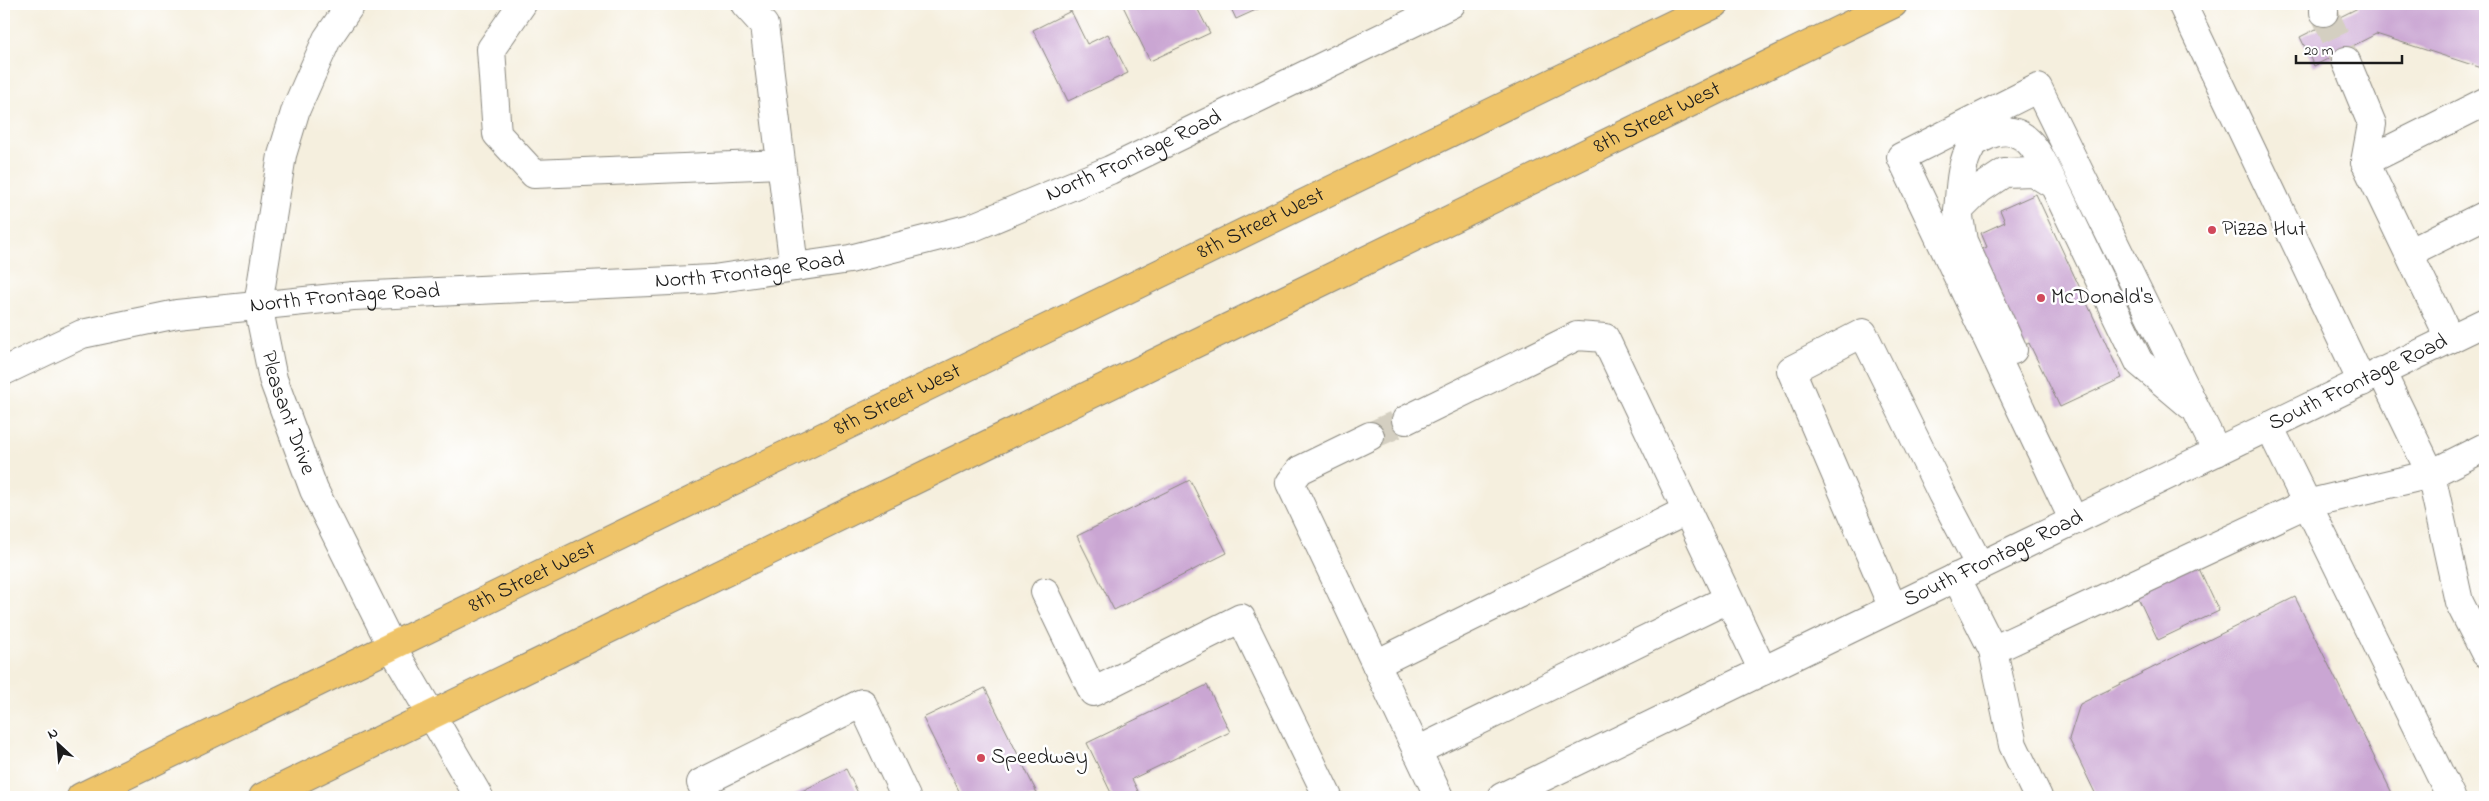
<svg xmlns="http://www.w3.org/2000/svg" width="2489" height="801" font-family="'Indie Flower',sans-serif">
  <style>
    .building { fill: #caa6d3 }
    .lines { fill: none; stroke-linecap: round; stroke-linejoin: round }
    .minor-tunnel { stroke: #d4cfc1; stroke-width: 28; stroke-dasharray: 28 14; stroke-linecap: butt }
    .minor-casing { stroke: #88867d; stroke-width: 30 }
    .highway-casing { stroke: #88867d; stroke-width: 30 }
    .minor { stroke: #fff; stroke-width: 28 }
    .highway { stroke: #efc469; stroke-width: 28 }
    .poi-dot { fill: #d1495b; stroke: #fff; stroke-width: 2 }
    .labels { text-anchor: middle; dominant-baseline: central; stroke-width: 5; stroke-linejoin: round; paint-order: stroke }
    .street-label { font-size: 22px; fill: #1c1c1c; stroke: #fff }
    .poi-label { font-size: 22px; fill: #1c1c1c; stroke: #fff; text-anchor: start }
  </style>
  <rect width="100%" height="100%" fill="#fff"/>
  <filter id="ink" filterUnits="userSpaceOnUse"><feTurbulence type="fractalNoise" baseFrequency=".02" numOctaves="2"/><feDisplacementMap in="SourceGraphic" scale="10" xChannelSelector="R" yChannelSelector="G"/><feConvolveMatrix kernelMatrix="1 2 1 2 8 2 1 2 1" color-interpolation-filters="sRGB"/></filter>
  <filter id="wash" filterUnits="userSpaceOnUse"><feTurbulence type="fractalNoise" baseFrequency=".0096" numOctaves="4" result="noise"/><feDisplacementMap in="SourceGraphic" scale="20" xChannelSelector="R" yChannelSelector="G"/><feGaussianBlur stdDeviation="1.12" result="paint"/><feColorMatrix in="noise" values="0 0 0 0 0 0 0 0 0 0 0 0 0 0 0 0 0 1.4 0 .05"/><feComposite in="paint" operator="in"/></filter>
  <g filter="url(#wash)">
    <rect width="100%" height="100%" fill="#f5efde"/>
    <g id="blocks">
      <g class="building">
        <polygon points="1122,4 1168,4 1169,6 1174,4 1195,4 1210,33 1150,61"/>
        <polygon points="1229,4 1269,4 1236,19"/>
        <polygon points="2359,4 2485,4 2485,69 2376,34 2314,66 2300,37 2358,8"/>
        <polygon points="1071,11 1087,44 1108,34 1128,73 1068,101 1033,30"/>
        <polygon points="2036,194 2122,378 2060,407 2029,343 2020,348 1976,252 1987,247 1981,233 2005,222 2000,210"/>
        <polygon points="1190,480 1227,553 1114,610 1077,536"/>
        <polygon points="2194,558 2219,611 2158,640 2133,587"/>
        <polygon points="2295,597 2394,797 2097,797 2069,739 2080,704"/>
        <polygon points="1207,685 1230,732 1132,779 1141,797 1113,797 1087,743"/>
        <polygon points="985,688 1039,797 962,797 923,718"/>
        <polygon points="846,769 860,797 790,797"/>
      </g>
    </g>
  </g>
  <g filter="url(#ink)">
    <use href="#blocks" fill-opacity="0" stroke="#88867d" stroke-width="1"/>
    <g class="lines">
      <g class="minor-tunnel">
        <polyline points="2324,12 2346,61"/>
        <polyline points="1370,436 1406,420"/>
      </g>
      <defs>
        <g id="minor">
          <path id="s1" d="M351 4 327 39 296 109 282 155 258 305 273 379 314 490 392 647 479 797"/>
          <polyline points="522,4 491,49 497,134 534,174 781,164"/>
          <polyline points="745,4 764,25 794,267"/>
          <polyline points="2182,4 2362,382"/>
          <polyline points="2324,12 2324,4"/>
          <polyline points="2346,61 2372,124 2365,162 2450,339"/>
          <polyline points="2365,162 2485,102"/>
          <path d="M1958 211C1960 191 1960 164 1971 147 1974 141 1988 135 1994 133 2029 123 2041 159 2054 185"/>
          <polyline points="2410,252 2485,215"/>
          <polyline points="2013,350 1963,241 1958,211 1980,189 2004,173 2033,172 2054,185 2139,362 2190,405"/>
          <path id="s2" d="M4 371 82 334 177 314 353 296 713 279 850 259 971 228 1110 170 1451 4"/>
          <polyline points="2381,371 2431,474 2459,602 2485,653"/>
          <polyline points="1406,420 1577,336 1605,338 1763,671"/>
          <polyline points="2269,426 2451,797"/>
          <polyline points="1370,436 1300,470 1290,483 1439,797"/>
          <polyline points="2074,521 1901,157 2038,88 2217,452"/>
          <polyline points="1956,577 1993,650 2013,745 2038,797"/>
          <polyline points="1045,592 1093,692 1241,618 1328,797"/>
          <polyline points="1893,608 1791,370 1863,333 1942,494 1980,566"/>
          <polyline points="1993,650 2306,504 2431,474 2485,447"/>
          <polyline points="1376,664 1686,511"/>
          <polyline points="1417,751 1728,599"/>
          <polyline points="708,797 701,783 862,703 906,797"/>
          <path id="s3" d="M1502 797 2485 322"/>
        </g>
        <g id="highway">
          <path id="s4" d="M81 797 1715 4"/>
          <path id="s5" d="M263 797 1893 4"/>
        </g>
      </defs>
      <use href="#minor" class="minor-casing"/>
      <use href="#highway" class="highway-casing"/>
      <use href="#minor" class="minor"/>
      <use href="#highway" class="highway"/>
    </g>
  </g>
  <g class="poi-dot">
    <circle cx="2212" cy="230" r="5"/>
    <circle cx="2041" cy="298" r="5"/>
    <circle cx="981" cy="758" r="5"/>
  </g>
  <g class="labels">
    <g class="street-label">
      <text stroke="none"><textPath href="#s5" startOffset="1551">8th Street West</textPath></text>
      <text stroke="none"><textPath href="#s2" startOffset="1162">North Frontage Road</textPath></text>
      <text stroke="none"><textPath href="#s4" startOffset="1312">8th Street West</textPath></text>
      <text stroke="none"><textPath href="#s2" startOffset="758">North Frontage Road</textPath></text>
      <text stroke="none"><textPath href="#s2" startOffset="352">North Frontage Road</textPath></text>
      <text stroke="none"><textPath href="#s3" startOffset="951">South Frontage Road</textPath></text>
      <text stroke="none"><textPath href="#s4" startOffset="908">8th Street West</textPath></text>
      <text stroke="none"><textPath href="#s1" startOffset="431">Pleasant Drive</textPath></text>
      <text stroke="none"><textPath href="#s3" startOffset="546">South Frontage Road</textPath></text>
      <text stroke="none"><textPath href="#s4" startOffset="502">8th Street West</textPath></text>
    </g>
    <g class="poi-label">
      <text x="2222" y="230">Pizza Hut</text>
      <text x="2051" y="298">McDonald's</text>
      <text x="991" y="758">Speedway</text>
    </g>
  </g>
  <rect width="2489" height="801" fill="none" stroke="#fff" stroke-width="20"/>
  <g transform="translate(58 744) rotate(334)" stroke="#ffffff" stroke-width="4" paint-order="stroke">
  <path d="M0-4L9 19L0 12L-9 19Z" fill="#1c1c1c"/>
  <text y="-8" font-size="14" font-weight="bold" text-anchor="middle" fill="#1c1c1c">N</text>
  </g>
  <path d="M2296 55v8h106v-8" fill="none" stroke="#1c1c1c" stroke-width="2.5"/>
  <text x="2304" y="55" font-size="15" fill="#1c1c1c" stroke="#ffffff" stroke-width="4" paint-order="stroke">20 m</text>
</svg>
